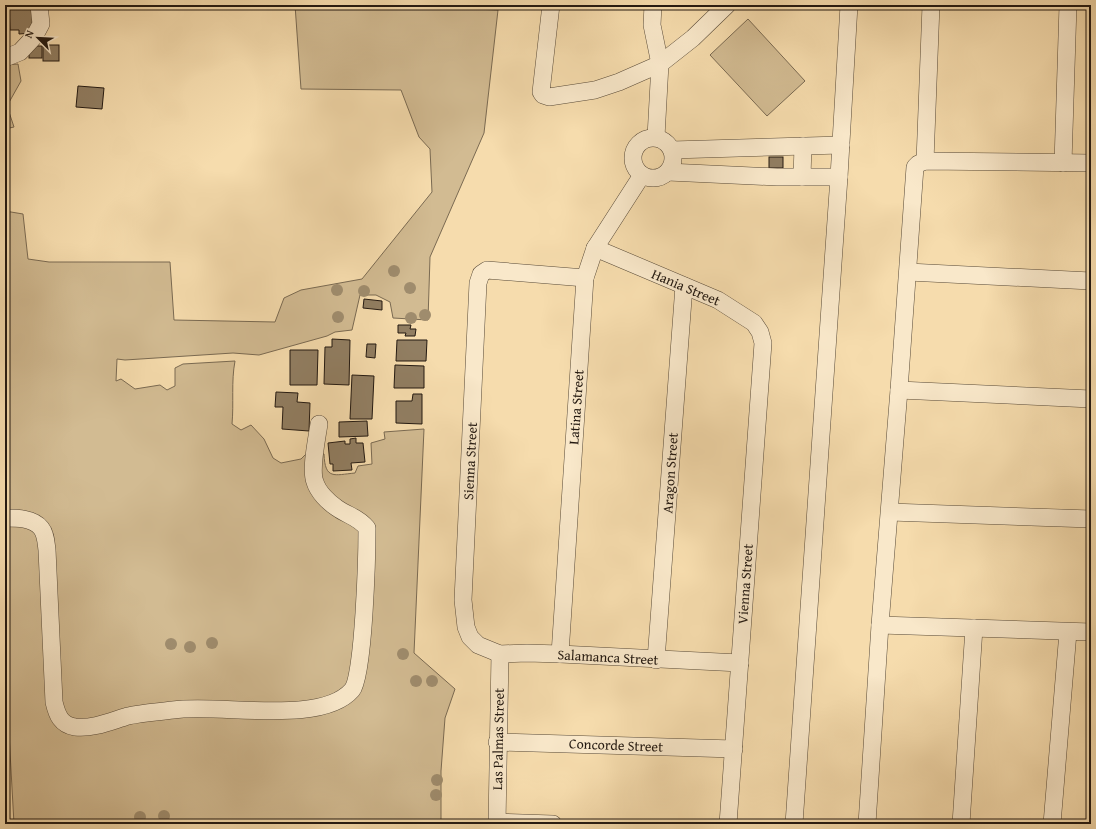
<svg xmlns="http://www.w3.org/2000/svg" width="1096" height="829" font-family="'Gentium Book Plus',serif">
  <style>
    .green { fill: #d2bb92; stroke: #7a6a52 }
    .building { fill: #917e62; stroke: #231911 }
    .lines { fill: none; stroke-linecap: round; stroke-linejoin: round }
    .minor-casing { stroke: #584a38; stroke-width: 18 }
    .minor { stroke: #f9e8ca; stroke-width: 17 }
    .tree { fill: #9f8c6d }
    .labels { text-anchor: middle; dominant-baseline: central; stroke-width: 3.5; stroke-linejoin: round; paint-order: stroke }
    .street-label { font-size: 14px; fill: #231911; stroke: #f9e8ca }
  </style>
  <rect width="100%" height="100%" fill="#f6dcad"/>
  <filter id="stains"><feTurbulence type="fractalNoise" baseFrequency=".005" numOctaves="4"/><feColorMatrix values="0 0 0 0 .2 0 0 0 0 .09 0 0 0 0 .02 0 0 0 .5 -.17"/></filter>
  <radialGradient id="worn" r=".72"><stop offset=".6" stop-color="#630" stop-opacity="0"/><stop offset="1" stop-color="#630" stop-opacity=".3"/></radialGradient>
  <g class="green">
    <path d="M295 5H378L498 10 484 133 430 257 428 320 393 318 390 302 376 295H360L352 330 335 332 327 336 259 355 233 353 125 360 117 359 116 381 121 379 135 389 160 385 167 390 175 386V368L183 364 235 361C231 382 234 403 232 424L241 430 251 425 264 439 273 458 281 463 301 459 306 454 319 453 324 454C325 480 334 475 355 473L358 466 372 464 371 443 385 439 384 432 424 429 414 653 455 689 445 718 441 771V824H14L5 661V211L23 214 28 259 49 262H170L174 320 275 322 284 298 301 290 362 279 432 192 430 149 419 137 401 90 301 89Z"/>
    <polygon points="748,19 805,81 767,116 710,55"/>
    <polygon points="18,64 21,81 7,106 14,127 5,129 5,65"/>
  </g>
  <g class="building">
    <polygon points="33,5 32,33 19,34 19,30 10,30 9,6"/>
    <rect x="43" y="45" width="16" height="16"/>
    <rect x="29" y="46" width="13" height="12"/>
    <polygon points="78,86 104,88 102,109 76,107"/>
    <rect x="769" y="157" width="14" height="11"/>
    <polygon points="364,299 382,301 382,310 363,308"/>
    <polygon points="398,325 411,325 410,329 416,329 415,336 405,336 406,333 398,333"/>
    <polygon points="332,339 350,340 349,385 324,384 325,347 332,347"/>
    <polygon points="397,340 427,340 426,361 396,361"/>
    <polygon points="367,344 376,344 375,358 366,357"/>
    <polygon points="290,350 318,350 317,385 290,385"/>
    <polygon points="395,365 424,366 424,388 394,388"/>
    <polygon points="352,375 374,376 372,419 350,419"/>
    <polygon points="276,392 298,393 297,402 310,403 309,431 282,429 283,407 275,407"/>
    <polygon points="413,394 422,394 422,424 396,423 396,401 412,401"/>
    <polygon points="367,421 368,436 339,437 339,422"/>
    <polygon points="356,438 356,443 363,443 365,462 351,463 352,470 333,471 333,464 330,464 328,443 345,441 345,444 350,444 350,439"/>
  </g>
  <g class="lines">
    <defs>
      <g id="minor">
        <polyline points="551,5 541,92 543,95 549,97 595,90 619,82 660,64 693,38 727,5"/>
        <polyline points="653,5 652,25 660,64 656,137"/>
        <polyline points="5,58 20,52 34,37 41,24 39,5"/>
        <circle cx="653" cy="158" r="20"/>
        <polyline points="672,150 841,145"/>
        <polyline points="925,161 931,5"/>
        <polyline points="1063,163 1068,5"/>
        <polyline points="668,172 777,177 839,177"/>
        <polyline points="802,177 803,146"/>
        <polyline points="595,248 718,300 754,323 760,332 763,343 728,824"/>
        <polyline points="908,272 1091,281"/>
        <polyline points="585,278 487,270 481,274 478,283 463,600 466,627 470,637 478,645 500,654 527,653 560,654 740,663"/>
        <polyline points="899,390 1091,399"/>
        <polyline points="890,512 1091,519"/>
        <path d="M5 518C17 518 33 518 41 528 46 534 46 543 47 550L54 702C57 715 61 725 75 727 94 729 111 721 128 716 143 713 158 712 173 710 219 703 321 726 352 690 364 676 367 553 367 528 357 516 348 516 337 508 328 502 318 492 315 482 310 470 317 438 319 424"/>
        <polyline points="880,625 1091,632"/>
        <polyline points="560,654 585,278 595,248 642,175"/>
        <polyline points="656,660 684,286"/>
        <polyline points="497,742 734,749"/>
        <polyline points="497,822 553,824"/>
        <polyline points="497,824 500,654"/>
        <polyline points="794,824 839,177 849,5"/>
        <polyline points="867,824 880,625 899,390 915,167 918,164 925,161 1091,163"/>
        <polyline points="961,824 974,628"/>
        <polyline points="1052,824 1068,632"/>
      </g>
    </defs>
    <use href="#minor" class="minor-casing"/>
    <use href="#minor" class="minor"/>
  </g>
  <g class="tree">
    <circle cx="394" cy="271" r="6"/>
    <circle cx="410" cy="288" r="6"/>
    <circle cx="337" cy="290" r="6"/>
    <circle cx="364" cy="291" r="6"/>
    <circle cx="425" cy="315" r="6"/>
    <circle cx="338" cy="317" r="6"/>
    <circle cx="411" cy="318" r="6"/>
    <circle cx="212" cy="643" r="6"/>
    <circle cx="171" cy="644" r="6"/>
    <circle cx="190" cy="647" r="6"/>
    <circle cx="403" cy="654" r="6"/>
    <circle cx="416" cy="681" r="6"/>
    <circle cx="432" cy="681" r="6"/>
    <circle cx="437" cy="780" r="6"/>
    <circle cx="436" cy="795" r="6"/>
    <circle cx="164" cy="816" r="6"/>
    <circle cx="140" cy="817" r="6"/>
  </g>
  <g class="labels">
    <g class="street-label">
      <text transform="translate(686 287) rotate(23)">Hania Street</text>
      <text transform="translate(576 407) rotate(-86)">Latina Street</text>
      <text transform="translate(470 461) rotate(-87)">Sienna Street</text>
      <text transform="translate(670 473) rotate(-86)">Aragon Street</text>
      <text transform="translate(745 584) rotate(-86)">Vienna Street</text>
      <text transform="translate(608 657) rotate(3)">Salamanca Street</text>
      <text transform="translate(498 739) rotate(-89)">Las Palmas Street</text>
      <text transform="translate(616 745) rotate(2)">Concorde Street</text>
    </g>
  </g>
  <rect width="1096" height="829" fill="none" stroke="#f6dcad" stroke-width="20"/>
  <rect x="6" y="6" width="1084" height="817" fill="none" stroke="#231911" stroke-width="2"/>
  <rect x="10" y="10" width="1076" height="809" fill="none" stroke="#231911"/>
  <g transform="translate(38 38) rotate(294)" stroke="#f9e8ca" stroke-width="3" paint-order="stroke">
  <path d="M0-3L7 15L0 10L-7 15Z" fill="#231911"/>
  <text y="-6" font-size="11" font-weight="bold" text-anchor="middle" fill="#231911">N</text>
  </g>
  <rect width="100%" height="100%" filter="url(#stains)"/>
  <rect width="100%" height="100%" fill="url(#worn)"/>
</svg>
